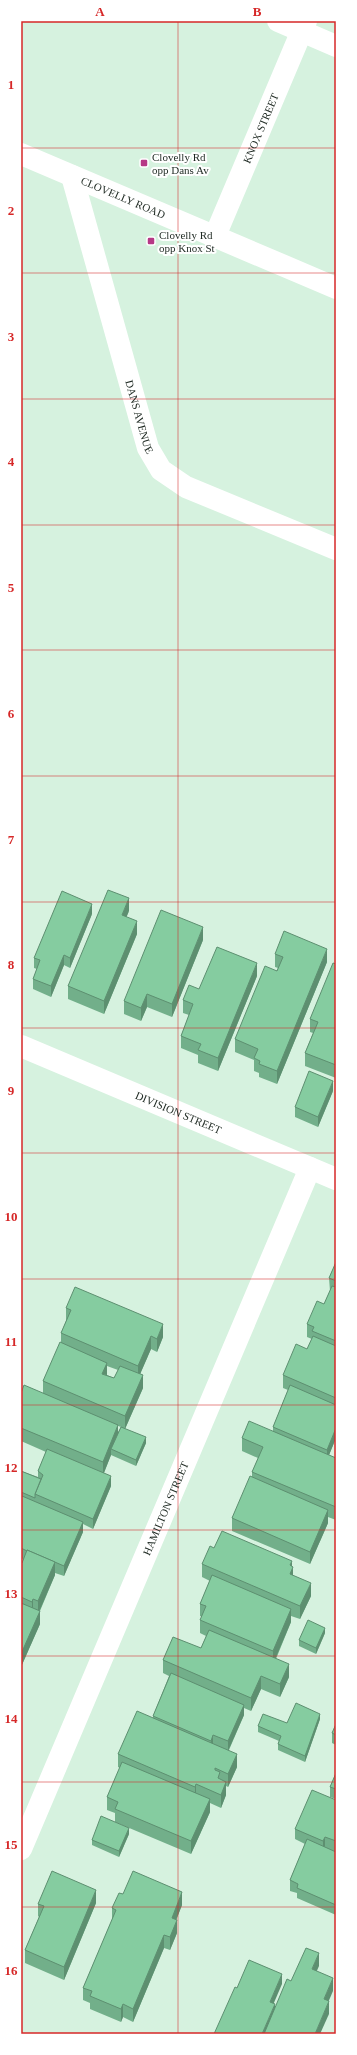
<svg xmlns="http://www.w3.org/2000/svg" width="357" height="2055" font-family="'Times New Roman',serif">
  <style>
    .lines { fill: none; stroke-linecap: round; stroke-linejoin: round }
    .minor { stroke: #fff; stroke-width: 22 }
    .wall { fill: #72af8a; fill-rule: evenodd }
    .shaded-wall { fill: #5d8f70 }
    .building { fill: #85cca0; stroke: #5d8f70 }
    .grid { fill: none; stroke: #d62828; stroke-width: 1; stroke-opacity: 0.55 }
    .poi-dot { fill: #b63886; stroke: #fff; stroke-width: 1.5 }
    .labels { text-anchor: middle; dominant-baseline: central; stroke-width: 4; stroke-linejoin: round; paint-order: stroke }
    .street-label { font-size: 11px; fill: #1e2922; stroke: #fff }
    .poi-label { font-size: 11px; fill: #1e2922; stroke: #fff; text-anchor: start }
    .neatline { fill: none; stroke: #d62828; stroke-width: 1.5 }
    .grid-label { font-size: 13px; text-anchor: middle; font-weight: bold; fill: #d62828 }
  </style>
  <rect width="100%" height="100%" fill="#d6f2df"/>
  <g class="lines">
    <g class="minor">
      <polyline points="278,21 336,46"/>
      <path id="s1" d="M21 154 336 288"/>
      <path id="s2" d="M72 176 148 448 161 470 186 487 336 549"/>
      <path id="s3" d="M215 236 306 21"/>
      <path id="s4" d="M21 1046 336 1179"/>
      <path id="s5" d="M21 1849 310 1168"/>
    </g>
  </g>
  <g class="wall">
    <polygon points="129,911 126,917 137,934 104,1014 68,999 68,986"/>
    <polygon points="92,914 70,968 64,965 51,997 33,989 33,979 37,969 34,968 34,958"/>
    <polygon points="203,940 172,1017 147,1007 141,1021 124,1014 124,1001"/>
    <polygon points="275,954 327,962 277,1084 259,1077 259,1073 254,1071 254,1060 235,1052 235,1039 278,968 275,967"/>
    <polygon points="336,964 336,1078 305,1066 305,1053 313,1033 310,1032 310,1019"/>
    <polygon points="257,976 218,1071 198,1063 198,1055 181,1048 181,1036 189,1015 183,1013 183,1000 199,989"/>
    <polygon points="333,1091 318,1127 295,1117 295,1107"/>
    <polygon points="336,1262 336,1438 329,1455 336,1458 336,1520 328,1517 328,1523 310,1564 232,1531 232,1518 252,1477 252,1472 258,1458 242,1451 242,1438 273,1431 273,1427 288,1390 283,1388 283,1375 307,1349 312,1339 307,1337 307,1324 324,1304 330,1291 329,1278"/>
    <path d="M66 1308 163 1337 157 1352 151 1349 140 1374 143 1388 125 1429 146 1443 136 1466 111 1455 104 1473 111 1486 93 1529 83 1524V1532L64 1576 55 1573V1575L40 1611V1624L21 1667V1563H22L23 1559 21 1558V1471L38 1477V1471L46 1452 21 1441V1393H43V1381L61 1343V1333L66 1321ZM107 1366 118 1370 114 1378 107 1375ZM118 1426 121 1427 118 1432Z"/>
    <polygon points="214,1548 292,1566 293,1575 311,1596 300,1619 291,1616 291,1622 276,1659 289,1677 280,1697 261,1689 251,1711 244,1708 244,1715 229,1750 237,1767 228,1787 226,1786 226,1795 221,1808 210,1803 210,1812 191,1854 115,1822 115,1813 107,1810 107,1797 120,1768 118,1767 118,1754 153,1718 153,1716 169,1676 163,1673 163,1660 201,1648 206,1636 200,1633 200,1620 202,1617 200,1616 200,1604 210,1581 202,1577 202,1564"/>
    <polygon points="325,1633 316,1654 299,1646 299,1640"/>
    <polygon points="320,1719 305,1762 278,1750 278,1744 279,1741 258,1732 258,1726 287,1723"/>
    <polygon points="336,1724 336,1745 332,1743 332,1733"/>
    <polygon points="336,1773 336,1799 330,1797 330,1787"/>
    <polygon points="336,1800 336,1915 297,1898 297,1893 290,1891 290,1880 305,1844 295,1839 295,1829"/>
    <polygon points="129,1834 119,1857 92,1845 92,1840"/>
    <polygon points="123,1894 182,1905 176,1920 177,1933 170,1950 164,1948 133,2022 123,2017 121,2022 90,2009 90,2003 83,2000 83,1988 112,1920 112,1908"/>
    <polygon points="96,1903 64,1980 25,1963 25,1950 39,1917 38,1916 38,1904"/>
  </g>
  <g class="shaded-wall">
    <polygon points="129,898 129,911 122,928 122,915"/>
    <polygon points="92,904 92,914 70,968 70,958"/>
    <polygon points="137,921 137,934 104,1014 104,1001"/>
    <polygon points="203,927 203,940 172,1017 172,1004"/>
    <polygon points="327,949 327,962 277,1084 277,1071"/>
    <polygon points="64,955 64,965 51,997 51,986"/>
    <polygon points="257,963 257,976 218,1071 218,1058"/>
    <polygon points="147,994 147,1007 141,1021 141,1008"/>
    <polygon points="333,1081 333,1091 318,1127 318,1117"/>
    <polygon points="163,1324 163,1337 157,1352 157,1339"/>
    <polygon points="151,1336 151,1349 138,1379 138,1366"/>
    <polygon points="107,1363 107,1375 102,1374"/>
    <polygon points="143,1375 143,1388 125,1429 125,1416"/>
    <polygon points="118,1425 118,1438 111,1449 111,1455 103,1475 103,1462"/>
    <polygon points="336,1428 336,1438 327,1460 327,1450"/>
    <polygon points="146,1437 146,1443 136,1466 136,1460"/>
    <polygon points="111,1476 111,1486 93,1529 93,1519"/>
    <polygon points="328,1510 328,1523 310,1564 310,1552"/>
    <polygon points="83,1522 83,1532 64,1576 64,1566"/>
    <polygon points="292,1561 292,1570 293,1567 293,1580 290,1587 290,1565"/>
    <polygon points="55,1562 55,1575 38,1614 38,1601"/>
    <polygon points="311,1583 311,1596 300,1619 300,1606"/>
    <polygon points="33,1599 33,1612 32,1615 32,1602"/>
    <polygon points="291,1609 291,1622 273,1664 273,1651"/>
    <polygon points="40,1611 40,1624 21,1667 21,1654"/>
    <polygon points="325,1628 325,1633 316,1654 316,1648"/>
    <polygon points="289,1664 289,1677 280,1697 280,1684"/>
    <polygon points="261,1676 261,1689 251,1711 251,1698"/>
    <polygon points="244,1705 244,1715 228,1751 228,1741"/>
    <polygon points="320,1714 320,1719 305,1762 305,1756"/>
    <polygon points="213,1735 213,1745 211,1751 211,1741"/>
    <polygon points="237,1754 237,1767 228,1787 228,1774"/>
    <polygon points="226,1782 226,1795 221,1808 221,1795"/>
    <polygon points="196,1784 196,1797 195,1800 195,1787"/>
    <polygon points="210,1799 210,1812 191,1854 191,1841"/>
    <polygon points="129,1828 129,1834 119,1857 119,1851"/>
    <polygon points="325,1837 325,1847 323,1851 323,1841"/>
    <polygon points="96,1890 96,1903 64,1980 64,1967"/>
    <polygon points="182,1892 182,1905 172,1931 172,1918"/>
    <polygon points="177,1920 177,1933 170,1950 170,1937"/>
    <polygon points="164,1935 164,1948 133,2022 133,2009"/>
    <polygon points="319,1953 319,1966 312,1982 312,1969"/>
    <polygon points="282,1974 282,1984 270,2012 270,2002"/>
    <polygon points="333,1978 333,1991 324,2012 324,1999"/>
    <polygon points="329,2001 329,2014 320,2034 315,2034"/>
    <polygon points="123,2004 123,2017 121,2022 121,2009"/>
    <polygon points="275,2004 275,2014 267,2034 262,2034"/>
  </g>
  <g class="building">
    <polygon points="108,890 129,898 122,915 137,921 104,1001 68,986"/>
    <polygon points="62,891 92,904 70,958 64,955 51,986 33,979 40,960 34,958"/>
    <polygon points="161,910 203,927 172,1004 147,994 141,1008 124,1001"/>
    <polygon points="284,931 327,949 277,1071 259,1064 260,1061 254,1058 258,1049 235,1039 265,966 277,971 283,957 275,954"/>
    <polygon points="217,947 257,963 218,1058 198,1050 201,1044 181,1036 193,1004 183,1000 189,985 199,989"/>
    <polygon points="333,963 336,964 336,1065 305,1053 318,1022 310,1019"/>
    <polygon points="309,1071 333,1081 318,1117 295,1107"/>
    <polygon points="336,1262 336,1281 329,1278"/>
    <polygon points="332,1286 336,1287 336,1341 312,1331 314,1327 307,1324 317,1301 324,1304"/>
    <polygon points="75,1287 163,1324 157,1339 151,1336 138,1366 61,1333 71,1310 66,1308"/>
    <polygon points="313,1336 336,1346 336,1398 283,1375 296,1344 307,1349"/>
    <polygon points="60,1342 107,1363 102,1374 114,1378 120,1366 143,1375 125,1416 43,1381"/>
    <polygon points="24,1385 118,1425 103,1462 21,1428 21,1393"/>
    <polygon points="290,1385 336,1405 336,1428 327,1450 273,1427"/>
    <polygon points="249,1421 336,1458 336,1507 252,1472 263,1447 242,1438"/>
    <polygon points="121,1427 146,1437 136,1460 111,1449"/>
    <polygon points="47,1449 111,1476 93,1519 35,1494 43,1475 38,1471"/>
    <polygon points="21,1471 41,1479 35,1494 35,1498 21,1492"/>
    <polygon points="250,1476 328,1510 310,1552 232,1518"/>
    <polygon points="22,1496 83,1522 64,1566 27,1550 27,1551 21,1548 21,1498"/>
    <polygon points="222,1531 292,1561 290,1565 293,1567 290,1574 311,1583 300,1606 202,1564 210,1546 214,1548"/>
    <polygon points="27,1550 55,1562 38,1601 33,1599 32,1602 21,1597 21,1563 22,1563"/>
    <polygon points="212,1575 291,1609 273,1651 200,1620 206,1606 200,1604"/>
    <polygon points="21,1603 40,1611 21,1654"/>
    <polygon points="308,1620 325,1628 316,1648 299,1640"/>
    <polygon points="209,1630 289,1664 280,1684 261,1676 251,1698 163,1660 173,1637 201,1648"/>
    <polygon points="171,1673 244,1705 228,1741 213,1735 211,1741 153,1716"/>
    <polygon points="296,1703 320,1714 305,1756 278,1744 281,1736 258,1726 263,1714 287,1723"/>
    <polygon points="137,1711 237,1754 228,1774 215,1768 215,1770 220,1772 218,1778 226,1782 221,1795 196,1784 195,1787 118,1754"/>
    <polygon points="336,1724 336,1735 332,1733"/>
    <polygon points="122,1762 210,1799 191,1841 115,1809 118,1802 107,1797"/>
    <polygon points="336,1773 336,1789 330,1787"/>
    <polygon points="312,1790 336,1800 336,1841 325,1837 323,1841 295,1829"/>
    <polygon points="101,1816 129,1828 119,1851 92,1840"/>
    <polygon points="307,1839 336,1852 336,1905 297,1888 298,1884 290,1880"/>
    <polygon points="52,1871 96,1890 64,1967 25,1950 44,1906 38,1904"/>
    <polygon points="133,1871 182,1892 172,1918 177,1920 170,1937 164,1935 133,2009 123,2004 121,2009 90,1996 92,1991 83,1988 116,1910 112,1908 119,1893 123,1894"/>
    <polygon points="306,1948 319,1953 312,1969 333,1978 324,1999 329,2001 315,2034 264,2034 287,1979 291,1981"/>
    <polygon points="249,1960 282,1974 270,2002 275,2004 262,2034 214,2034 235,1987 237,1988"/>
  </g>
  <path class="grid" d="M178 21V2034M21 148H336M21 273H336M21 399H336M21 525H336M21 650H336M21 776H336M21 902H336M21 1028H336M21 1153H336M21 1279H336M21 1405H336M21 1530H336M21 1656H336M21 1782H336M21 1907H336"/>
  <g class="poi-dot">
    <rect x="140" y="159" width="8" height="8" rx="2"/>
    <rect x="147" y="237" width="8" height="8" rx="2"/>
  </g>
  <g class="labels">
    <g class="street-label">
      <text stroke="none"><textPath href="#s3" startOffset="117">KNOX STREET</textPath></text>
      <text stroke="none"><textPath href="#s1" startOffset="111">CLOVELLY ROAD</textPath></text>
      <text stroke="none"><textPath href="#s2" startOffset="250">DANS AVENUE</textPath></text>
      <text stroke="none"><textPath href="#s4" startOffset="171">DIVISION STREET</textPath></text>
      <text stroke="none"><textPath href="#s5" startOffset="370">HAMILTON STREET</textPath></text>
    </g>
    <g class="poi-label">
      <text x="152" y="157">Clovelly Rd<tspan x="152" dy="13">opp Dans Av</tspan></text>
      <text x="159" y="235">Clovelly Rd<tspan x="159" dy="13">opp Knox St</tspan></text>
    </g>
  </g>
  <rect width="357" height="2055" fill="none" stroke="#ffffff" stroke-width="44"/>
  <rect x="22" y="22" width="313" height="2011" class="neatline"/>
  <g class="grid-label">
    <text x="100" y="16">A</text>
    <text x="257" y="16">B</text>
    <text x="11" y="89">1</text>
    <text x="11" y="215">2</text>
    <text x="11" y="341">3</text>
    <text x="11" y="466">4</text>
    <text x="11" y="592">5</text>
    <text x="11" y="718">6</text>
    <text x="11" y="844">7</text>
    <text x="11" y="969">8</text>
    <text x="11" y="1095">9</text>
    <text x="11" y="1221">10</text>
    <text x="11" y="1346">11</text>
    <text x="11" y="1472">12</text>
    <text x="11" y="1598">13</text>
    <text x="11" y="1723">14</text>
    <text x="11" y="1849">15</text>
    <text x="11" y="1975">16</text>
  </g>
</svg>
